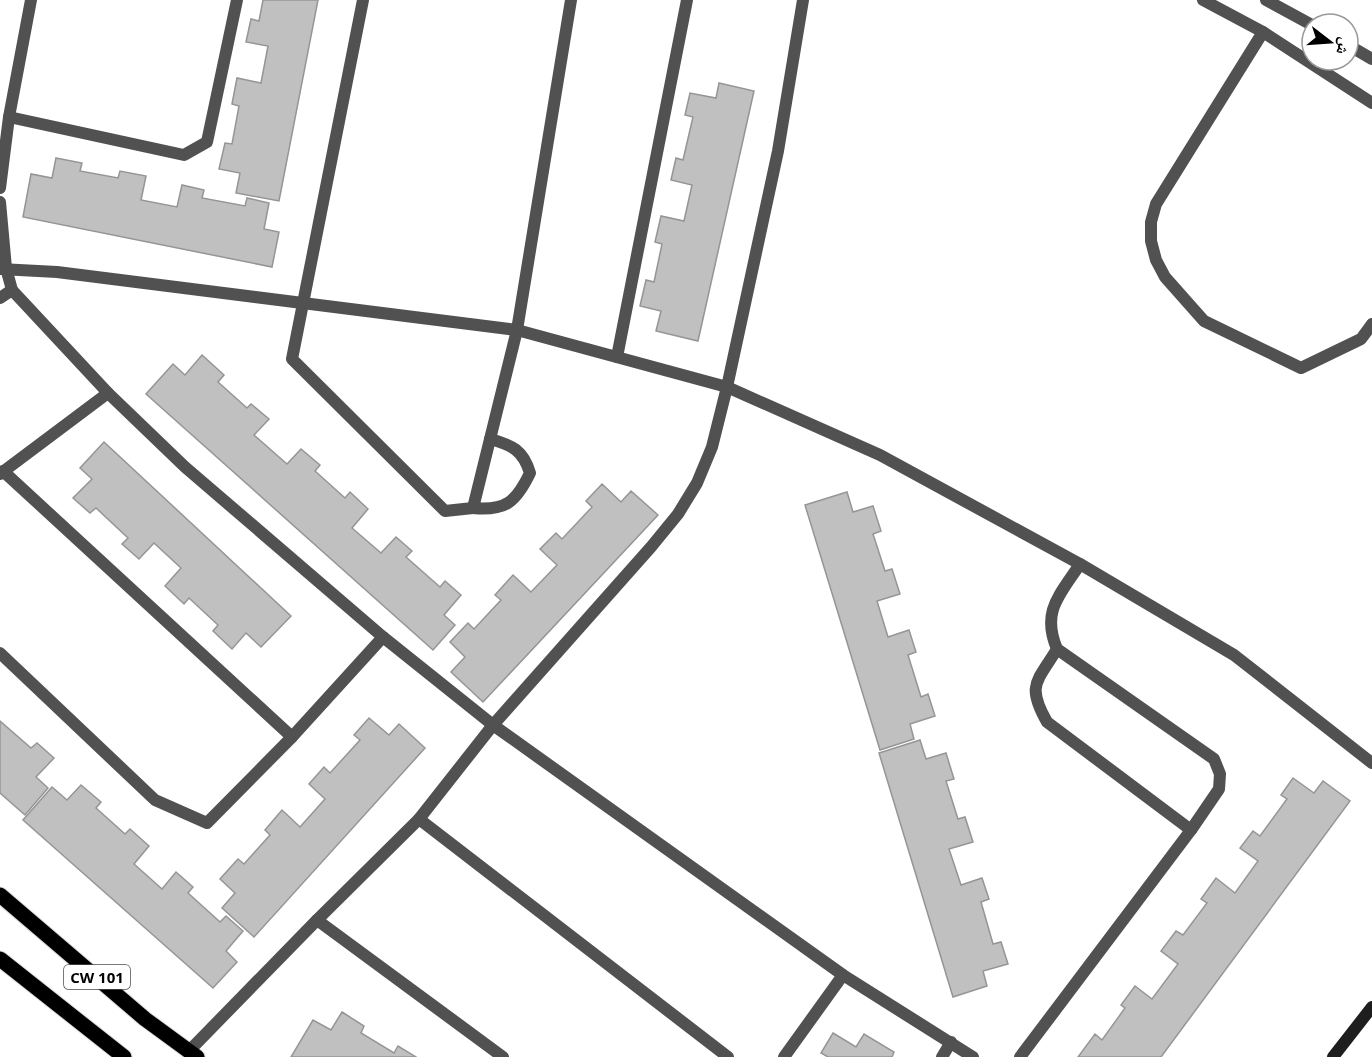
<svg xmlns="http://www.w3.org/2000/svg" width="1372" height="1057" font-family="'Open Sans','Noto Naskh Arabic',sans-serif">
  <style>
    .building { fill: #c0c0c0; stroke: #959595; stroke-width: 1.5 }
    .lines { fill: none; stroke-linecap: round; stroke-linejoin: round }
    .primary-casing { stroke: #dbdbdb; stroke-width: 17 }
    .service { stroke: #515151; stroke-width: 12 }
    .minor { stroke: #515151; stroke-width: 12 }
    .secondary { stroke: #1e1e1e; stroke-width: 12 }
    .primary { stroke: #000; stroke-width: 15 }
    .labels { text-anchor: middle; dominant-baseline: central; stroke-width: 5; stroke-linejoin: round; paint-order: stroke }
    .shield { fill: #fff; stroke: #4c4c4c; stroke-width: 1.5 }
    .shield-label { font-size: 15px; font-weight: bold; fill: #000 }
  </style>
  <rect width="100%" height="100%" fill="#fff"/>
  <g class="building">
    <polygon points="263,0 318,0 279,201 236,193 240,173 219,169 225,143 232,144 239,106 232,104 237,78 261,83 268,46 246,42 251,19 259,21"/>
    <polygon points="719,83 754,91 698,341 656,331 661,311 640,306 646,280 654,282 662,244 655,242 661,216 684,221 692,185 671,180 676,158 683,160 693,117 685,115 690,93 716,98"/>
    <polygon points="56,158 82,163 80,171 118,178 120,171 146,176 141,200 177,207 182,185 204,190 202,198 245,206 247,198 269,203 264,229 279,232 272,267 23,217 31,174 52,178"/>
    <polygon points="202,355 224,375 218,382 247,408 251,404 269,419 254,435 287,464 301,449 320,465 315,471 345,498 350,492 368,509 352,528 381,553 396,537 412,551 406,557 440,587 445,581 461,595 444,615 455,625 433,650 146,394 173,364 185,375"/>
    <polygon points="104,442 291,616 261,647 246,633 232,649 213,631 218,625 189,598 184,604 165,586 181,568 154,543 139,559 122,544 128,538 96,508 90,513 73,498 92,479 80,468"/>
    <polygon points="602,484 621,502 631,491 658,515 483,702 451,672 465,657 450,642 468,623 474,629 501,600 495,595 513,575 531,592 557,565 540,549 556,533 562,539 592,507 586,501"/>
    <polygon points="847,492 853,512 873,506 881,531 873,534 885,571 892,569 900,594 877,601 888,637 909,630 916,652 908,655 921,697 928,694 935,716 910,724 914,739 880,750 805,505"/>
    <polygon points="369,718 389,735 399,724 425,748 254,937 222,908 235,893 220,879 238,859 244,864 270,835 265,830 282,810 300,827 325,799 309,784 324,767 330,773 360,740 354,735"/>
    <polygon points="0,721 31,748 37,743 54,758 36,777 48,788 25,815 0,793"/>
    <polygon points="920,740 926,759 946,753 954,779 946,781 958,819 965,817 973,842 949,849 961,885 982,878 989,899 981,902 993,944 1001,942 1008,964 983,971 987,986 953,997 879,753"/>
    <polygon points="1293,778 1314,793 1323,781 1350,801 1161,1057 1078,1057 1095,1034 1102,1040 1125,1008 1121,1005 1135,986 1152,999 1178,964 1161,951 1176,931 1183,935 1207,903 1201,899 1216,878 1235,893 1258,861 1240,848 1253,831 1260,836 1287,799 1281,795"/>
    <polygon points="81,785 101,802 96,808 125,834 130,829 149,846 134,864 162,889 176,872 193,887 188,893 220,922 226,916 243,931 226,951 237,962 213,988 23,820 52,787 67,800"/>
    <polygon points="342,1012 364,1026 361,1033 394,1053 398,1046 416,1057 291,1057 313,1020 331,1030"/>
    <polygon points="833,1033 856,1047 864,1034 894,1052 892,1057 828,1057 821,1053"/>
  </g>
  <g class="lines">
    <defs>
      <g id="primary">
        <polyline points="0,895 145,1019 197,1057"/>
        <polyline points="0,959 124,1057"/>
      </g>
    </defs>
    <use href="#primary" class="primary-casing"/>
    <g class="service">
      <polyline points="363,0 292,359 445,511 473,508 517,330 571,0"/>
      <polyline points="9,117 184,155 207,142 237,0"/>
      <polyline points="0,298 12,290"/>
      <polyline points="617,357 687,0"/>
      <polyline points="3,471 292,737"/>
      <path d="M473 508C506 511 516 502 530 473 523 450 512 445 490 439"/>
      <path d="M1057 649C1037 682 1026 685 1047 722L1191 830"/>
      <polyline points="0,653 155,800 207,823 292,737 383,637"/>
      <path d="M1020 1057 1191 830 1219 789 1220 774 1214 759 1057 649C1041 611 1060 595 1080 564"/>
    </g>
    <g class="minor">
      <polyline points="1203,0 1263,32 1372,103"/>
      <polyline points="1266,0 1312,25"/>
      <polyline points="1263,32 1156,204 1151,222 1151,241 1156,260 1165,277 1204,321 1301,368 1361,339 1372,324"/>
      <polyline points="1348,45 1372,59"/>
      <polyline points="0,188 9,117 31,0"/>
      <polyline points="0,202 6,268 12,290 108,393 185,467 383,637 493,725 843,975 973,1057"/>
      <polyline points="0,269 57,272 517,330 727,387 880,455 1080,564 1234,655 1372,763"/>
      <polyline points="0,474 108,393"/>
      <polyline points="419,819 728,1057"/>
      <polyline points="189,1051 317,920"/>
      <polyline points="503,1057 317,920 419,819 493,725 651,547 678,514 697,483 712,447 727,387 778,151 803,0"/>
      <polyline points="784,1057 843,975"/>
      <polyline points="942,1057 951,1042"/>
    </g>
    <polyline class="secondary" points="1333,1057 1372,1007"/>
    <use href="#primary" class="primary"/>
  </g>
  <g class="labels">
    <rect class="shield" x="64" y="965" width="66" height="24" rx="4.5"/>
    <g class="shield-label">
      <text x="97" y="977">CW 101</text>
    </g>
  </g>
  <g transform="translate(1330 42) rotate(107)"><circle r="28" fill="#ffffff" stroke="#999999" stroke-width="1.5"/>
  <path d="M0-4.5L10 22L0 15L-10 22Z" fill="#000000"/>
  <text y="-9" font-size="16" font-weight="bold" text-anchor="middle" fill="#000000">ش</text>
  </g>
</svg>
